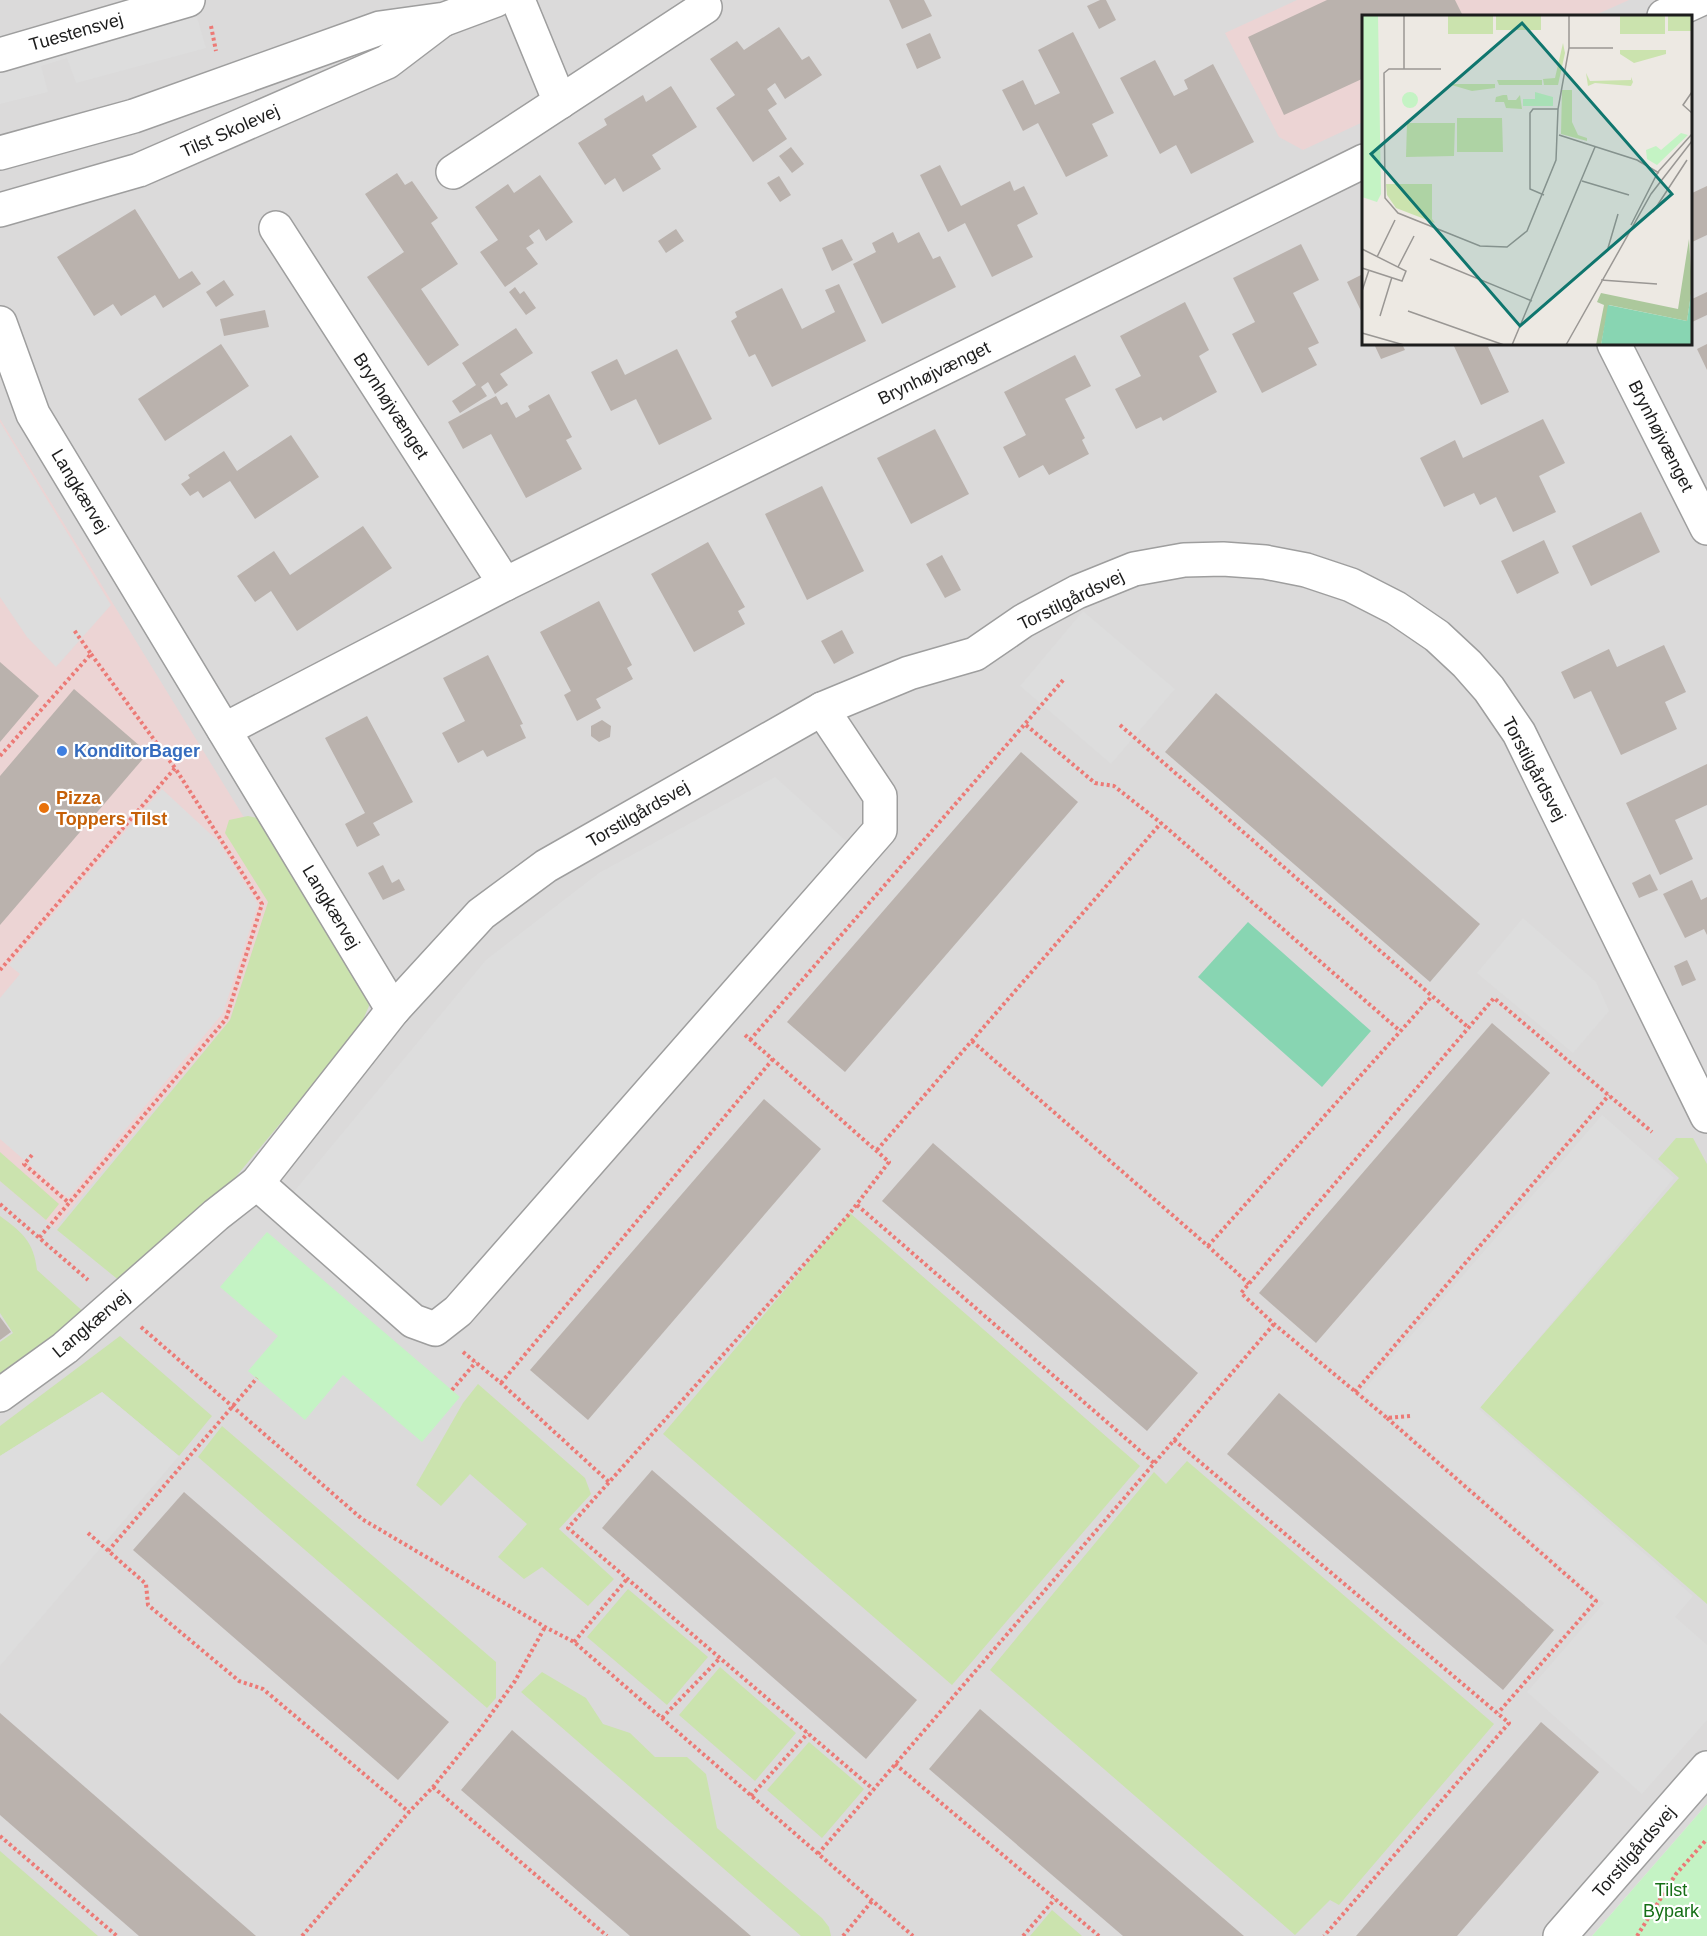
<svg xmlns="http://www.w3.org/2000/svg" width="1707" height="1936" font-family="Arial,sans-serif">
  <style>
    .residential { fill: #dbdada; fill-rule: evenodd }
    .commercial { fill: #ecd4d4 }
    .grass { fill: #cbe3ae }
    .park { fill: #c4f3c4 }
    .pitch { fill: #88d5b2 }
    .parking { fill: #ddd }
    .building { fill: #bab2ad }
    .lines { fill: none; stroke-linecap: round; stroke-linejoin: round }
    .minor-casing { stroke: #9e9e9e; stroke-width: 36 }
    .path { stroke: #ec7a76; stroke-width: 4; stroke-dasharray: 3 3; stroke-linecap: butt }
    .minor { stroke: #fff; stroke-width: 33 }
    .shop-dot { fill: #3f7fe0; stroke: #fff; stroke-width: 2 }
    .food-dot { fill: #e8710a; stroke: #fff; stroke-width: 2 }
    .labels { text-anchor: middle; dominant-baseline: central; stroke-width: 4.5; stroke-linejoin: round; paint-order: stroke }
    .street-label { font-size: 18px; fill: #1d1d1d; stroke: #fff }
    .shop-label { font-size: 18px; font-weight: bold; fill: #366cbe; stroke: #fff; text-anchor: start }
    .food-label { font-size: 18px; font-weight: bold; fill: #c56008; stroke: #fff; text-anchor: start }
    .park-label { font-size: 18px; fill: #166f17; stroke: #fff }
    .inset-road { fill: none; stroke: #9a9794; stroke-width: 1.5 }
    .view { fill: #0f766e; fill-opacity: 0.15; stroke: #0f766e; stroke-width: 3 }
    .inset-edge { fill: none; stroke: #1d1d1d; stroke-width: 3 }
  </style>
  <rect width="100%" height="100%" fill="#ede9e3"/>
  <path class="residential" d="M0 0H1707V1804L1592 1936H0ZM1364 16H1690V344H1364Z"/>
  <g class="commercial">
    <polygon points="1297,0 1629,0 1593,16 1364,16 1363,122 1303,150 1279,137 1225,33"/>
    <polygon points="0,419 278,873 230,1020 55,1228 0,1181"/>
  </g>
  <g class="grass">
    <polygon points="248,816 262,819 366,990 369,1006 359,1029 229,1185 121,1282 57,1230 230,1020 268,902 225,833 229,820"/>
    <polygon points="1676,1138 1693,1138 1707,1164 1707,1604 1480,1407 1679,1178 1658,1159"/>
    <polygon points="0,1152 59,1204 46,1220 0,1181"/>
    <polygon points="850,1213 1140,1466 952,1685 663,1434"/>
    <path d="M0 1216C22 1232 34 1242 37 1270L87 1315 0 1379V1342L13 1333 0 1313Z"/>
    <polygon points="120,1336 212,1416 179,1456 102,1392 0,1456 0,1426"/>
    <polygon points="478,1384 585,1478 591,1494 559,1529 614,1579 588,1606 542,1567 524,1579 498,1557 527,1524 470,1474 441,1506 416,1485 463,1403"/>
    <polygon points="222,1426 496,1662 496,1698 487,1708 198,1457"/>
    <polygon points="1187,1461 1494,1724 1339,1905 1330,1900 1295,1935 990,1670 1154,1472 1166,1484"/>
    <polygon points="628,1589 708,1657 667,1705 587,1637"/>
    <polygon points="720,1667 796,1733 755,1781 679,1715"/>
    <polygon points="542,1672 586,1698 603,1724 630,1733 655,1757 687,1757 706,1774 717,1828 822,1918 829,1927 831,1936 801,1936 521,1692"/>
    <polygon points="809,1742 864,1789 822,1838 767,1790"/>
    <polygon points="0,1851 98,1936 0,1936"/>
    <polygon points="1052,1910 1082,1936 1030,1936"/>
  </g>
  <g class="park">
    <polygon points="267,1232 460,1397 422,1442 343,1375 305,1420 248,1371 278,1336 220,1287"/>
    <polygon points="1707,1804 1707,1936 1592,1936"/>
  </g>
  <polygon class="pitch" points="1248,922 1371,1031 1322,1087 1198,977"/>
  <g class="parking">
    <polygon points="136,0 192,0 206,48 76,83 67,58 41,66 48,92 0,104 0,37"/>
    <polygon points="0,422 111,605 56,667 27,637 0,597"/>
    <polygon points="1083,611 1175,689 1111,764 1020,686"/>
    <polygon points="775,777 846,841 436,1316 292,1194 486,960 599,873"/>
    <polygon points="162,789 218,841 258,904 223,1013 68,1198 0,1139 0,998 20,974 9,965"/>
    <polygon points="1523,918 1596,982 1609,1011 1573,1053 1477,973"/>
    <polygon points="1602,1115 1674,1178 1479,1409 1693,1596 1675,1617 1707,1645 1707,1720 1642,1794 1527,1692 1604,1603 1362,1392"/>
    <polygon points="102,1392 179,1456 0,1666 0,1456"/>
  </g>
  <g class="building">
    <polygon points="889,0 924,0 932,16 902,29"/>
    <polygon points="1100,0 1106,0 1116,20 1099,29 1087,6"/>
    <polygon points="1327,0 1455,0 1463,16 1364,16 1364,78 1284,115 1248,37"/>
    <polygon points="779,27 802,60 809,56 822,75 785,99 775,83 767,89 777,104 768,110 787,139 753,162 716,108 735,95 710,59 737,41 744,50"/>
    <polygon points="1073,32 1114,113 1092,124 1108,156 1066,177 1038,123 1023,131 1002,90 1023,80 1035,105 1060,93 1038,50"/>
    <polygon points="930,33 941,58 917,69 906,44"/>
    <polygon points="1155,60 1174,96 1188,89 1184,80 1213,64 1254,142 1191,174 1176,145 1160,154 1120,78"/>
    <polygon points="671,86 697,127 652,155 661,169 623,192 615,178 605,185 578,143 607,125 604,119 643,95 646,102"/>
    <polygon points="791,147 804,164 792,173 779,156"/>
    <polygon points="940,165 961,206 1010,181 1014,191 1024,186 1038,214 1017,225 1033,257 992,277 965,223 948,232 920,175"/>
    <polygon points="397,173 405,185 412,181 438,218 431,223 458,264 421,289 459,345 428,366 367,277 404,252 365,194"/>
    <polygon points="540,175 573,222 546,241 539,229 529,236 534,243 526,248 538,264 505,287 480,252 498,240 475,207 508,184 514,193"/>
    <polygon points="779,176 791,195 780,202 767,183"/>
    <polygon points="1707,186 1707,235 1690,243 1690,194"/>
    <polygon points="135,209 179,279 192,271 201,284 163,308 155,295 121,316 113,304 94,316 57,257"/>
    <polygon points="676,229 684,241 666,253 658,241"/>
    <polygon points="893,232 898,243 919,232 933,259 940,256 956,287 882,324 853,264 876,252 872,243"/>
    <polygon points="842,239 853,260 832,271 822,248"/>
    <polygon points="1301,244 1319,280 1293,293 1319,343 1308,348 1317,365 1262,393 1232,334 1255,322 1233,278"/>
    <polygon points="1361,275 1364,280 1364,317 1347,282"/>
    <polygon points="224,280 234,295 216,307 206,292"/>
    <polygon points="839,284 866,341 772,387 755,354 749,357 731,321 737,317 735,312 782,288 802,329 835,312 825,290"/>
    <polygon points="515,287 520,294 524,291 536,308 526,315 509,292"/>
    <polygon points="1707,292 1707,315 1690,323 1690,300"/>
    <polygon points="1185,302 1209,350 1199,356 1217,392 1163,421 1161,417 1136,429 1115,389 1141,376 1120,336"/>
    <polygon points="265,310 269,327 224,336 220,319"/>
    <polygon points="516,328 533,353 500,374 508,385 495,394 488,382 481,387 487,396 460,413 452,401 476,385 462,363"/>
    <polygon points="221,344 249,386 165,441 138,399"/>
    <polygon points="1374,344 1402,344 1405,350 1381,359"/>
    <polygon points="1453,344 1495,344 1488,347 1509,392 1481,405"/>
    <polygon points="1707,344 1707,370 1697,349"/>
    <polygon points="677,349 712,419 659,445 636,399 611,411 591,372 617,359 625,375"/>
    <polygon points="1075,355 1091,386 1065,399 1085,438 1082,440 1089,454 1049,475 1043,465 1019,478 1003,447 1026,435 1004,392"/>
    <polygon points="549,394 572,437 566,440 582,469 526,498 491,434 463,449 448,422 496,396 501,405 507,402 516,418 530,410 528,406"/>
    <polygon points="1543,419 1565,463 1539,476 1556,512 1513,532 1496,497 1480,505 1474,493 1444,507 1420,458 1455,440 1463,458"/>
    <polygon points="935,429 969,494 911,524 877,458"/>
    <polygon points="291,435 319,477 255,519 230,481 203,498 198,491 190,496 181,484 190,478 188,475 224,451 237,471"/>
    <polygon points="822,486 864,571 807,600 765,514"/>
    <polygon points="1641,512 1660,552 1591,586 1572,546"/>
    <polygon points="363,526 392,568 297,631 271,591 255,602 237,576 274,551 290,575"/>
    <polygon points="1544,540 1559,573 1517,594 1501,561"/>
    <polygon points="708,542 745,607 738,611 745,624 694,652 651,574"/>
    <polygon points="942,555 961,590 945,598 926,564"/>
    <polygon points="599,601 632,665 627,668 633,679 596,699 601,708 577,721 564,695 571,691 540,632"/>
    <polygon points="842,630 854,653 834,664 821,641"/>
    <polygon points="1664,645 1686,692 1665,702 1677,729 1621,755 1591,691 1574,699 1561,672 1609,649 1617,667"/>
    <polygon points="488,655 523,724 520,725 526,738 487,757 483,750 458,763 442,733 465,721 443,678"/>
    <polygon points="0,662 39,696 0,742"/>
    <polygon points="74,689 148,753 0,925 0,776"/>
    <polygon points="1216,693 1480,924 1430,982 1165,752"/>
    <polygon points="367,716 413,802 373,823 380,835 357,847 345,824 365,813 325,738"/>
    <polygon points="602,720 611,726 610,737 599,742 591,736 591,726"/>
    <polygon points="1021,752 1078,802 845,1072 787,1022"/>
    <polygon points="1707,764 1707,805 1675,820 1693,859 1660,875 1626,803"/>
    <polygon points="383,865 392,883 399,879 405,890 383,900 368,873"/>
    <polygon points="1650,874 1658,890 1639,898 1632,883"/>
    <polygon points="1692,880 1701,900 1707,897 1707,935 1704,929 1685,938 1663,894"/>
    <polygon points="1687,960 1696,980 1682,986 1674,966"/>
    <polygon points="1492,1023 1550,1073 1316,1343 1259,1293"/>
    <polygon points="764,1099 821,1149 588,1420 530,1370"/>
    <polygon points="933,1143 1198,1373 1147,1431 882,1201"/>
    <polygon points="0,1317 11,1332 0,1340"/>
    <polygon points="1279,1393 1554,1630 1503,1690 1227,1454"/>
    <polygon points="652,1470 917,1700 866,1759 602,1528"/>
    <polygon points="184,1492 449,1722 398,1780 133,1550"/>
    <polygon points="980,1709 1244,1936 1123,1936 929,1769"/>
    <polygon points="0,1713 256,1936 139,1936 0,1815"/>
    <polygon points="1541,1722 1599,1772 1457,1936 1356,1936"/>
    <polygon points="512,1730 751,1936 630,1936 461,1790"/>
  </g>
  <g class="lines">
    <defs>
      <g id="minor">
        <polyline points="518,0 560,102"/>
        <polyline points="1664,16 1699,0"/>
        <polyline points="0,55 188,0"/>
        <polyline points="0,153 134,116 380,28 445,19 496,0"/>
        <polyline points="453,172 705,7"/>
        <polyline points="0,210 139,170 387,62 441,21"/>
        <polyline points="276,228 505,584"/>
        <polyline points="0,323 33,414 393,1010"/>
        <polyline points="1614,344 1707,528"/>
        <polyline points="224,730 505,584 1364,161"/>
        <polyline points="257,1183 413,1321 435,1329 458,1311 880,830 880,796 822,709"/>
        <polyline points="0,1395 65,1348 216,1215 257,1183 393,1010 481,914 546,866 822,709 909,673 975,654 1023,621 1077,592 1134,569 1184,560 1223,559 1265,562 1306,570 1351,585 1396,608 1437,636 1467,664 1489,689 1519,733 1707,1116"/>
        <polyline points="1560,1936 1707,1768"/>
      </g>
    </defs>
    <use href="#minor" class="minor-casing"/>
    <g class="path">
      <polyline points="211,26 216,51"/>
      <polyline points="91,654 175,768"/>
      <polyline points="1026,725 1095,783 1114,786 1161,823 1400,1031"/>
      <polyline points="1120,725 1469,1028"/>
      <polyline points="0,756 91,654 74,630"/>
      <polyline points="0,970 175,768 262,904 226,1019 69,1203"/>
      <polyline points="745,1035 889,1162 850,1213 568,1528 873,1789"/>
      <polyline points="750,1040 1064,679"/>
      <polyline points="972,1041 1208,1246 1249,1284"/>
      <polyline points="877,1150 1161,823"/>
      <polyline points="32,1155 24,1164 69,1203 39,1238"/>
      <polyline points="0,1204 88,1280"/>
      <polyline points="857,1205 1154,1463"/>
      <polyline points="1208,1246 1432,996"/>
      <polyline points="141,1327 362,1519 545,1627 574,1642 913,1936"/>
      <polyline points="463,1352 501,1383 609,1482"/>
      <polyline points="501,1383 773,1059"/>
      <polyline points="452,1390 476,1362"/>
      <polyline points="1355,1392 1609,1095"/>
      <polyline points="1410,1416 1387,1418 1274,1324 1241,1293 1494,998 1652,1132"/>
      <polyline points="1387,1418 1596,1601 1498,1713"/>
      <polyline points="1174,1440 1509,1723 1324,1936"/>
      <polyline points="88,1533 146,1584 148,1605 239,1681 263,1689 409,1812"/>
      <polyline points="108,1551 257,1378"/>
      <polyline points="574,1642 627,1579"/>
      <polyline points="662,1718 720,1658"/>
      <polyline points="895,1764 1099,1936"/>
      <polyline points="433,1787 607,1936"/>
      <polyline points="751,1796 808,1733"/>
      <polyline points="0,1836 117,1936"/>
      <polyline points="818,1854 1274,1324"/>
      <polyline points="302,1936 409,1812 433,1787 481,1728 515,1681 545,1627"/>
      <polyline points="843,1936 872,1901"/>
      <polyline points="1023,1936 1055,1899"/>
      <polyline points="1637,1936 1676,1874 1707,1839"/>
    </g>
    <use href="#minor" class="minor"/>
  </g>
  <circle class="shop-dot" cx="62" cy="751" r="6"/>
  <circle class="food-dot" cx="44" cy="808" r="6"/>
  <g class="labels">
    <g class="street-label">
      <text transform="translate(76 32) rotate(-16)">Tuestensvej</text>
      <text transform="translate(230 131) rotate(-24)">Tilst Skolevej</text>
      <text transform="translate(934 373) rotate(-26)">Brynhøjvænget</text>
      <text transform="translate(391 406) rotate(57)">Brynhøjvænget</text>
      <text transform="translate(1661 436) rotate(63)">Brynhøjvænget</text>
      <text transform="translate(80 491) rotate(59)">Langkærvej</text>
      <text transform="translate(1071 600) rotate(-26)">Torstilgårdsvej</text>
      <text transform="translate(1534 769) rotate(62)">Torstilgårdsvej</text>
      <text transform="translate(638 814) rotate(-30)">Torstilgårdsvej</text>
      <text transform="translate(331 907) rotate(59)">Langkærvej</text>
      <text transform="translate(91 1324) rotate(-40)">Langkærvej</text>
      <text transform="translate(1634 1852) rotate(-49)">Torstilgårdsvej</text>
    </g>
    <g class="shop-label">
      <text x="74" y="751">KonditorBager</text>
    </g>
    <g class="food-label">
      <text x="56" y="798">Pizza<tspan x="56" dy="21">Toppers Tilst</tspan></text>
    </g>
    <g class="park-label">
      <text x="1671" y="1890">Tilst<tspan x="1671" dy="21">Bypark</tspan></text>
    </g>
  </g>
  <g transform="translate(1362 15)">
    <rect width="330" height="330" fill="#ede9e3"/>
    <path d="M86 0H131V19H86ZM134 0H179V15H134ZM258 0H303V19H258ZM306 0H330V16H306ZM201 28 203 38 196 70H182L181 64 193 63ZM258 35H304V39L272 48 258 39ZM224 58 228 66 269 65V62L271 67 269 71 233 68 226 71ZM135 65H180V70H137ZM86 69H133V73L110 76ZM200 75H210V107L216 120 225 123V126L199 119ZM141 80H145L146 85H154L158 80 160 94 144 93 142 87H133L134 82ZM95 103H140L141 137H95ZM45 108H93L92 141 44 142ZM24 169H70V204L73 208 34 193 25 180Z" fill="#cbe3ae"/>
    <path d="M327 224 330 272 325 306 247 290 239 330H234L242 290 235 287 239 278 316 294Z" fill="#acc89c"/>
    <path d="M0 0H16L19 179 15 187 0 182ZM173 77 191 82V91H161V84H173ZM40 85a8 8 0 1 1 16 0a8 8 0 1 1-16 0ZM319 118 326 120 295 150 285 144 284 135 294 131 299 135Z" fill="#c4f3c4"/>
    <path d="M330 272V330H239L246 290 325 306Z" fill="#88d5b2"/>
    <path class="inset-road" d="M42 0V54M207 33H251M79 54H27L22 58 23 183 36 198 118 231 145 232 165 216 194 145 196 94 207 33V0M330 77 321 90 330 98M197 120 275 145 297 158M220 166 267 180M182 180 168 174V98L171 94H196M291 197 325 145M269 210 296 157 330 119M246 233 256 199M0 234 44 256 40 266 0 253M15 242 33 205M68 244 170 286M36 252 52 221M239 265 295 269M0 276 7 255M46 296 142 330M18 301 30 262M0 318 42 330M150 330 233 132M204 330 289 179 330 126"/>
    <path class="view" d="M160 8 310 179 158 311 9 139Z"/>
    <rect width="330" height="330" class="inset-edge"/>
  </g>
</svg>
